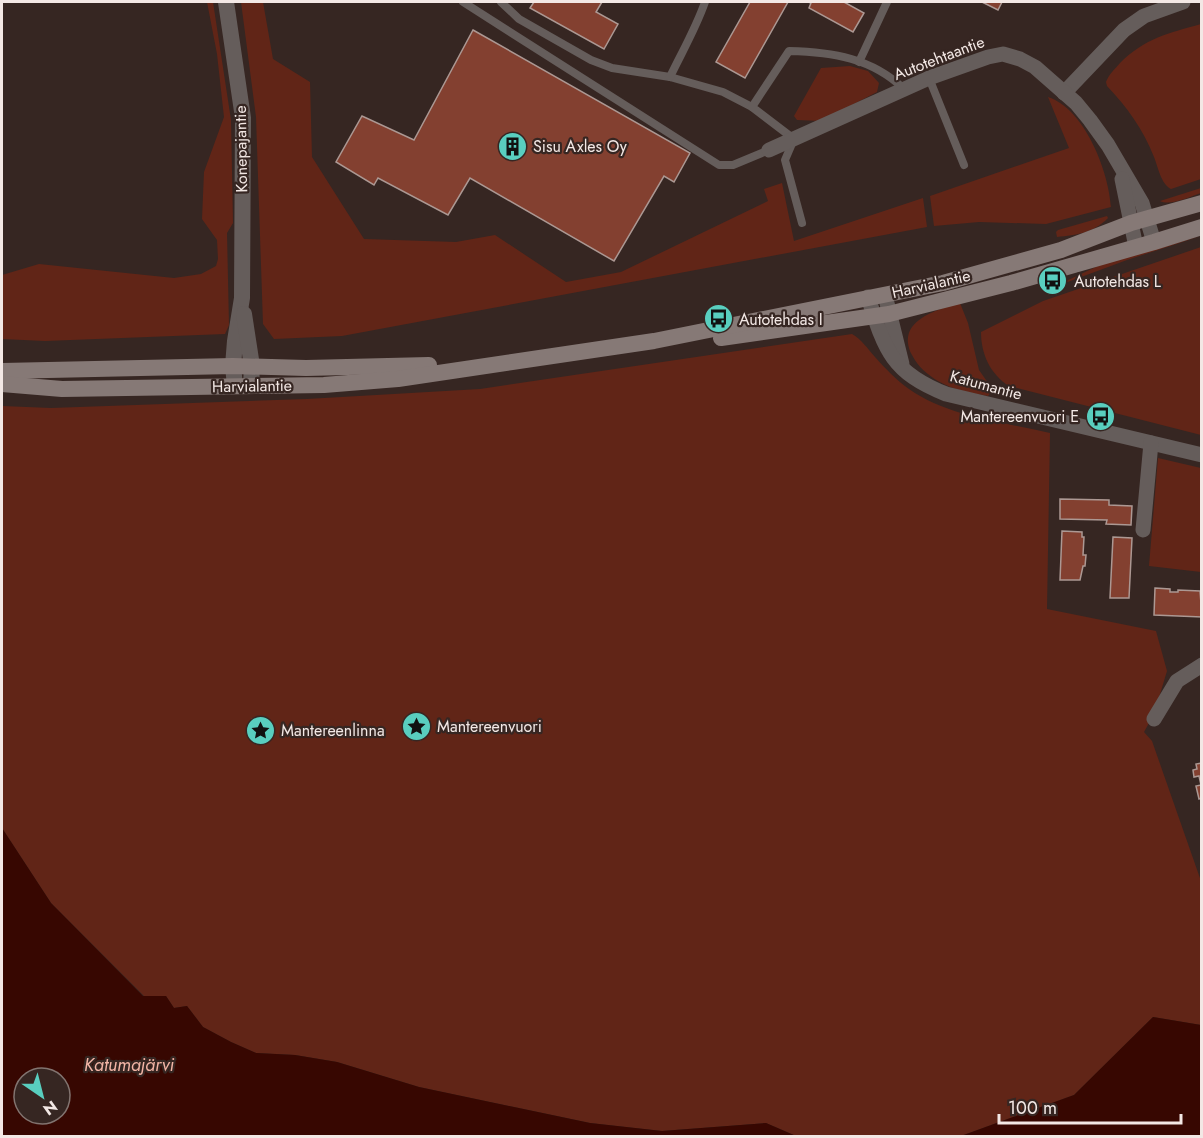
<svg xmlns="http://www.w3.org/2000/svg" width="1203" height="1138" font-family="Jost,sans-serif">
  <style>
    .green { fill: #612517 }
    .water { fill: #370701; fill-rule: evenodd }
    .building { fill: #834030; stroke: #ac9893; stroke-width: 1.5 }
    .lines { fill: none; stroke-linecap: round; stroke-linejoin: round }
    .service { stroke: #655d5b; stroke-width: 8 }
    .minor { stroke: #655d5b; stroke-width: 15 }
    .tertiary { stroke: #655d5b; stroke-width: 16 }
    .secondary { stroke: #867976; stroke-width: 16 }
    .labels { text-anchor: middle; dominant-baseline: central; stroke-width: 4.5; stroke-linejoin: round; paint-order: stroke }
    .street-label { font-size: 16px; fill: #f3e8e5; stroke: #362622 }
    .poi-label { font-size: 16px; fill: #f3e8e5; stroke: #362622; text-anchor: start }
    .water-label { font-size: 18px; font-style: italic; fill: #f3b5a6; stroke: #362622 }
  </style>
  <rect width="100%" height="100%" fill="#362622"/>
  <g class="green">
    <polygon points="207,2 213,2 231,120 233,223 227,233 229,325 225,334 45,341 2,339 2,275 39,264 174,278 201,274 216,266 218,259 217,240 202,219 204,172 224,117 217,54"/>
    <polygon points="241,2 263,2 273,59 310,82 312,157 364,239 456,242 495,235 566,282 621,272 768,201 764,189 782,183 794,241 923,198 927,227 342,336 274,339 263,324 256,117"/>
    <path d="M1201 24V179L1171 189C1161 184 1158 167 1154 157 1143 129 1127 107 1107 86L1106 82C1109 74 1115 69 1120 63 1145 38 1169 33 1201 24Z"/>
    <polygon points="850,66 868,71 879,83 877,92 821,121 797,120 794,116 821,68"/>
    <path d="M1048 97C1085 109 1109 172 1111 207L1046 224 979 222 934 226 930 196 1069 148Z"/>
    <path d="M1201 188V193C1189 197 1171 206 1160 201Z"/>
    <path d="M1107 216 1108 218C1093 233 1077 235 1057 237L1056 232 1058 230Z"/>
    <polygon points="1201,236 1127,260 1065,283 1064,282 1100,265"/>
    <path d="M1201 247V435L1009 386C990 374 981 354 981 332L1043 301Z"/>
    <path d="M960 303 968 323 979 370 993 390 988 396C971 393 953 390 938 381 928 375 918 367 912 355 895 321 936 310 960 303Z"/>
    <path d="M852 334C862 340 867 348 875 357 885 368 896 380 909 389 949 417 1003 422 1050 433L1047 609 1156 631 1167 671 1154 714 1144 732 1152 741 1201 881V1025L1153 1017 1074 1095 961 1136H796L766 1123 662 1131 590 1123 419 1087 337 1062 295 1055 256 1053 231 1042 203 1027 187 1006 174 1008 166 996H144L51 903 2 828V406L51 408 307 399 480 389Z"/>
    <polygon points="1158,458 1201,468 1201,572 1149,566"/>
  </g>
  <g class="water">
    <path d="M2 828 51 903 143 996H166L174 1008 187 1006 203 1027 231 1042 256 1053 295 1055 337 1062 419 1087 590 1123 662 1131 766 1123 796 1136H2ZM24 1078H60V1114H24Z"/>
    <polygon points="1153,1017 1201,1025 1201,1136 961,1136 1074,1095"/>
  </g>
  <g class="building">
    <polygon points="534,2 602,2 596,12 618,24 604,49 530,8"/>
    <polygon points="750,2 788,2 745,78 716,62"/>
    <polygon points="808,2 844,2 864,13 853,32 809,8 811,3"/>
    <polygon points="982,2 1002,2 998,10"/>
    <polygon points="473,30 690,153 674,182 664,176 614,261 470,178 448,215 378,178 374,185 336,162 362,116 414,140"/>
    <polygon points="1060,499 1109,500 1109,505 1132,506 1131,525 1106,524 1107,520 1060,519"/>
    <polygon points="1062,531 1082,532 1082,537 1084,537 1083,555 1086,555 1085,566 1083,566 1080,580 1060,580"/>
    <polygon points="1113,537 1132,538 1129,598 1110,598"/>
    <polygon points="1155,588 1170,589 1170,592 1178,592 1178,590 1200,591 1202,617 1154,615"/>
    <polygon points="1202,763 1202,798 1199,799 1196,786 1201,785 1199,776 1194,777 1193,770 1197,769 1196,764"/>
  </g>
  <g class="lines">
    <g class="service">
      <polyline points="463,2 719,165 733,165 769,150"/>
      <polyline points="501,2 519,19 591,60 612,68 670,77 723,92 752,107"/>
      <polyline points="859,62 887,2"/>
      <path d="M670 77C682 52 696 28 705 2"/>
      <polyline points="929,78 964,165"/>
      <path d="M802 223 785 160 794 139 752 107 789 51C832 52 872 58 904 89"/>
    </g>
    <g class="minor">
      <polyline points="1064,93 1124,30 1144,16 1183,2"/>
      <polyline points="769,150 929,78 988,57 1003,54 1020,59 1035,67 1076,103 1090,120 1108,145 1142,203 1154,242"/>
      <polyline points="1122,179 1136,247"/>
      <polyline points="885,295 902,364"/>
      <path d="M868 297C885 350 891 372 946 394L1202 455"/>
      <polyline points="1143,530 1151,443"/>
      <polyline points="1154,719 1177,681 1202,665"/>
    </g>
    <g class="tertiary">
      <polyline points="226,2 243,118 242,298 235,341 233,366 235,386"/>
      <polyline points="244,314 252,366 251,386"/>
    </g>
    <g class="secondary">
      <polyline points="721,338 889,314 1011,283 1154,242 1202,227"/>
      <polyline points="2,371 233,366 306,368 429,365"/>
      <polyline points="2,384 62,389 324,385 398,379 654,341 943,283 1061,250 1131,223 1202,203"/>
    </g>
  </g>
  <defs>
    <symbol id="building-disc" viewBox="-11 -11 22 22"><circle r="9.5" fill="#59cebf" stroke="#362622"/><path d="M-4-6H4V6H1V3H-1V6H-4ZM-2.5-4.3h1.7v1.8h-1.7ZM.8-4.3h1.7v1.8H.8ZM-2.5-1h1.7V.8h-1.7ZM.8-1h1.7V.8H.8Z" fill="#111"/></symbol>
    <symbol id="bus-disc" viewBox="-11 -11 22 22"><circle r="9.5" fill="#59cebf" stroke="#362622"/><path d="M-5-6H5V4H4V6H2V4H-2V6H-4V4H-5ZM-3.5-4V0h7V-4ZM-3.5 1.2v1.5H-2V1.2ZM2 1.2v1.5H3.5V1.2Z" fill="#111"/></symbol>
    <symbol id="sight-disc" viewBox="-11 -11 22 22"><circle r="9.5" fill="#59cebf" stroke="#362622"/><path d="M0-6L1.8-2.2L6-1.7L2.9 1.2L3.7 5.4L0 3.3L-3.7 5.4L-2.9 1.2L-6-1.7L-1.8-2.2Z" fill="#111"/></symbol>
  </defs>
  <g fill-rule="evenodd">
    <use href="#building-disc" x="496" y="130" width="33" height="33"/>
    <use href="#bus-disc" x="1036" y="264" width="33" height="33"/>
    <use href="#bus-disc" x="702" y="302" width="33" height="33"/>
    <use href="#bus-disc" x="1084" y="400" width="33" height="33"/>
    <use href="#sight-disc" x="400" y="710" width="33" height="33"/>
    <use href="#sight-disc" x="244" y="714" width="33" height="33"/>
  </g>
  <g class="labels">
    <g class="street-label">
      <text transform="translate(939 58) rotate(-21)">Autotehtaantie</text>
      <text transform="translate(241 149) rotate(-91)">Konepajantie</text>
      <text transform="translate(931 284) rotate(-13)">Harvialantie</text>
      <text transform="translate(986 385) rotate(15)">Katumantie</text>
      <text transform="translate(252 386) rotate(-1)">Harvialantie</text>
    </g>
    <g class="poi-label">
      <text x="533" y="146">Sisu Axles Oy</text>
      <text x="1074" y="281">Autotehdas L</text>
      <text x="739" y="319">Autotehdas I</text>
      <text x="1079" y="416" text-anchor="end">Mantereenvuori E</text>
      <text x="437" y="726">Mantereenvuori</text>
      <text x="281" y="730">Mantereenlinna</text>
    </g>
    <g class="water-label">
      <text x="129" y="1065">Katumajärvi</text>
    </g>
  </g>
  <rect width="1203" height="1138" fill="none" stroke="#f3e8e5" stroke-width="6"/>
  <g transform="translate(42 1096) rotate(145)"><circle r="28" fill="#362622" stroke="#827470" stroke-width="1.5"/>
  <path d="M0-4.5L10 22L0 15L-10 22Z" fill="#59cebf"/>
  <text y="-9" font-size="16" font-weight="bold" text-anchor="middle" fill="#f3e8e5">N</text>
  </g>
  <path d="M999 1114v9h182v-9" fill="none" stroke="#f3e8e5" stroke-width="3"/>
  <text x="1008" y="1114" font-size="18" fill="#f3e8e5" stroke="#362622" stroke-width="4.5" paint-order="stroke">100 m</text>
</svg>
